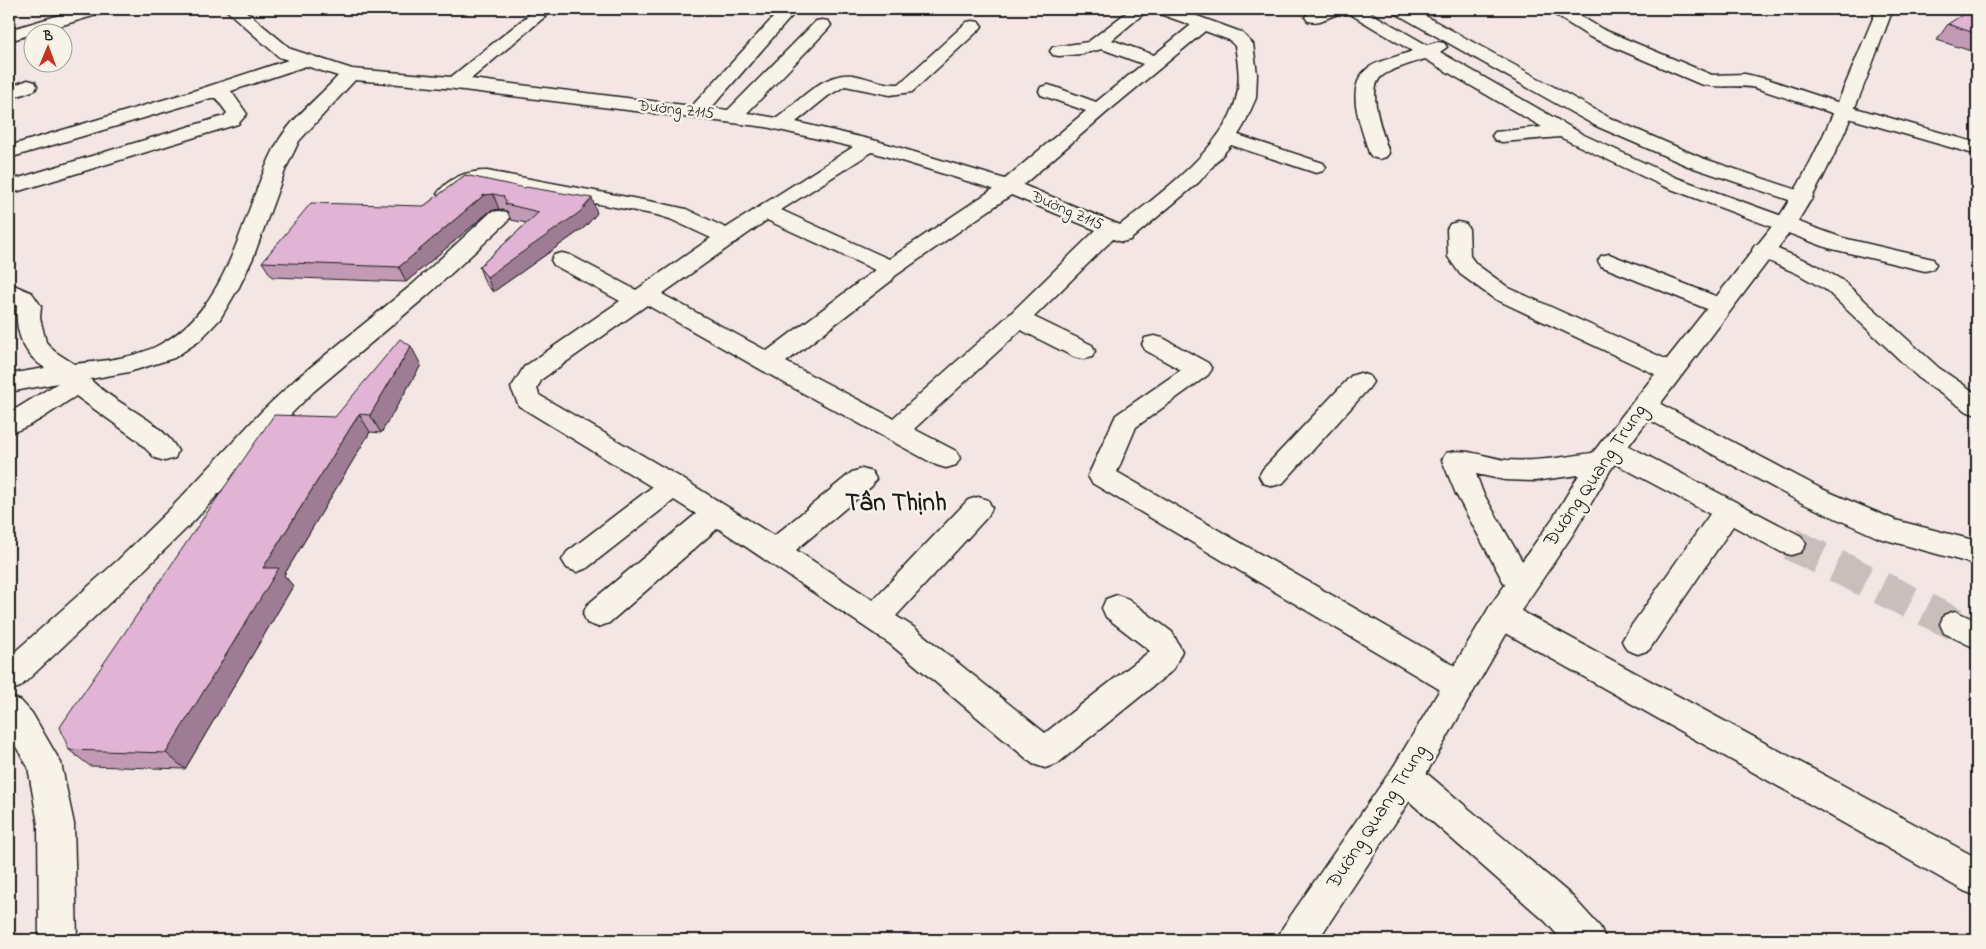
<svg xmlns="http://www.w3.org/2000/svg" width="1986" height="949" font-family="'Indie Flower',sans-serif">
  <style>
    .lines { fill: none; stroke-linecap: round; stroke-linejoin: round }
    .minor-tunnel { stroke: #c8bebc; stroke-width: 33; stroke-dasharray: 33 17; stroke-linecap: butt }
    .minor-casing { stroke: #1c1c1c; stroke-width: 3 }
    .major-casing { stroke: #1c1c1c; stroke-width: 3 }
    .highway-casing { stroke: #1c1c1c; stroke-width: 3 }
    .minor { fill: #f7f3e8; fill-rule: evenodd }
    .major { fill: #f7f3e8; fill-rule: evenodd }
    .highway { fill: #f7f3e8; fill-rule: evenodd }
    .wall { fill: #c29ab6; stroke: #1c1c1c }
    .shaded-wall { fill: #9e7d94; stroke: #1c1c1c }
    .building { fill: #e1b3d4; stroke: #1c1c1c }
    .labels { text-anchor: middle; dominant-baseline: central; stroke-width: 5; stroke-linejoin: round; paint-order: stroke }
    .far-street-label { font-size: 16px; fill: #1c1c1c; stroke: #f7f3e8 }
    .street-label { font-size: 20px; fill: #1c1c1c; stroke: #f7f3e8 }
    .district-label { font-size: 25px; font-weight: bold; fill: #1c1c1c; stroke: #f7f3e8 }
  </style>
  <rect width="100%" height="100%" fill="#f3e6e4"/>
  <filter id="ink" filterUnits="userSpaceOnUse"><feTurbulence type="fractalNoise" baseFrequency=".02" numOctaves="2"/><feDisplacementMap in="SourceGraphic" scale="10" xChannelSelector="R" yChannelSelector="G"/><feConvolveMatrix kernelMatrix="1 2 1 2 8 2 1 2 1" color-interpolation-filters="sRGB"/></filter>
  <g filter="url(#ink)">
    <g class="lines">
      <polyline class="minor-tunnel" points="1791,544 1955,624"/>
      <defs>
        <g id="minor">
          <polygon points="80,9 105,9 103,13 9,41 9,30"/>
          <path d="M225 9H243L291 49 352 69 451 77 536 9H554L471 79 692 106 781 9H798L711 108 728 110 816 21 822 20 828 21 831 25 828 29 747 113 777 118C798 102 824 71 853 75 869 78 883 85 899 84L967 22 973 21 979 22 982 26 979 30 912 92 890 95 845 86 828 96 796 122 877 141 1005 179 1086 111 1041 95 1039 91 1041 87 1048 85 1055 87 1096 102 1143 64 1102 49 1081 54 1059 56 1053 55 1050 51 1053 47 1088 42 1131 9H1149L1112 40 1154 55 1191 25 1157 13 1155 9H1178L1241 32 1253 44 1257 74 1256 98 1244 125 1238 135 1323 163 1326 167 1323 171 1316 173 1231 145 1199 182 1130 240 1122 242 1113 239 1034 317 1092 345 1095 351 1092 357 1083 359 1074 357 1021 330 914 429 956 451 960 458 956 465 946 468 936 465 788 385 647 305 542 379 537 388 539 395 683 479 774 536 852 472 862 469 872 472 876 479 872 486 796 550 873 600 968 500 978 497 988 500 992 508 988 516 896 616 912 626 1045 733 1150 651 1106 617 1102 608 1106 599 1117 595 1128 599 1172 632 1182 651 1173 670 1057 764 1045 768 1033 764 890 644 718 528 609 623 598 627 587 623 583 614 587 605 696 514 674 500 587 568 577 572 567 568 562 560 567 552 652 487 519 406 511 388 524 367 620 301 554 265 551 260 554 255 562 253 570 255 636 290 711 238 670 219 657 215 487 183C464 183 461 204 441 198L437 194C449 177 467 171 487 171L659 203 686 209 726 228 853 147 766 127 455 89 355 80 299 141 286 168 253 258 239 287 220 319 199 341 174 358 129 372 90 379C116 406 160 418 178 451L175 458 165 461 155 458 136 439 76 396C55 409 33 427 9 433V413L58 383 9 392V374L45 368C23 354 15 332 17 306L9 300V283L32 293 41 306 40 318 46 342 54 351 74 364C101 361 130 359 155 347 234 309 240 209 279 140 294 116 319 97 338 76L306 66 231 91 247 114 238 124 9 194V181L224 116 227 113 216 98H211L9 158V146L203 88 288 60 279 57ZM1205 31 1229 40 1235 46C1238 63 1241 81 1236 99 1224 147 1159 195 1120 225L1023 185 1106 113ZM872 152 993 189 889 259 781 210ZM1011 195 1096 230 1010 314 893 418 786 362 891 281 895 276ZM767 220 875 270 767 351 662 294Z"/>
          <path d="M1322 9H1364L1427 45 1438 42 1444 43 1447 47 1440 52 1584 135 1677 178 1843 238 1933 259 1936 264 1933 269 1925 271 1828 248 1663 186 1560 137 1502 142 1495 140 1492 136 1495 132 1542 127 1425 59C1413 63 1391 69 1382 76 1365 89 1384 136 1389 153L1386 157 1379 159 1372 157 1369 153C1362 128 1343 88 1368 68 1377 61 1400 56 1412 51L1345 11 1320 21 1314 22 1308 21 1305 17 1308 13Z"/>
          <polygon points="1393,9 1413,9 1610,118 1702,158 1809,194 1813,198 1809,202 1802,204 1795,202 1688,166 1596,126 1395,13"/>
          <path d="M1550 9H1569L1602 29 1712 75 1745 74 1767 79 1852 107 1977 143V155L1838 115 1756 88C1737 84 1719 89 1700 84L1590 37 1552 13Z"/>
          <polygon points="1818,9 1835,9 1833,13 1820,13"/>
          <polygon points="28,80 35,82 37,86 35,90 9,99 9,87"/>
          <polygon points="499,211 507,212 510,217 507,222 429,294 314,391 280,425 194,521 138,576 20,687 9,691 9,657 118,560 174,505 262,411 296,379 413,284 491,212"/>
          <polygon points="1458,222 1466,224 1469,229 1470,256 1476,264 1509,288 1679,365 1683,371 1679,377 1670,380 1661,377 1493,298 1460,274 1448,257 1447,229 1450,224"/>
          <polygon points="1763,243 1814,264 1842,280 1939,368 1977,394 1977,415 1968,412 1921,380 1826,290 1798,274 1755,255 1752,250 1755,245"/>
          <polygon points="1609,254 1728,301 1732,306 1728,311 1720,314 1712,311 1601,266 1598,261 1601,256"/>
          <polygon points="1154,336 1163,338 1208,363 1212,369 1208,375 1136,427 1117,472 1471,675 1476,685 1471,695 1460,699 1449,695 1092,483 1088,476 1116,415 1181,370 1145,350 1142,344 1145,338"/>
          <polygon points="1360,373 1369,376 1373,382 1369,388 1283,483 1273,486 1263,483 1259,476 1263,469 1351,376"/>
          <polygon points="1644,397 1653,400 1822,489 1895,520 1977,541 1977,565 1879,538 1802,503 1635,412 1631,406 1635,400"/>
          <path d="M1611 439 1621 442 1801 536 1806 544 1801 552 1791 555 1781 552 1733 526 1649 650 1638 654 1627 650 1622 641 1627 632 1710 514 1614 463 1611 469 1601 472 1534 481 1505 480 1476 474 1483 493 1536 585 1532 594 1521 597 1510 594 1456 494 1442 460 1446 453C1466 447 1487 458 1507 460 1538 462 1569 456 1599 452L1598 449 1601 442Z"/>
          <polygon points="1501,602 1512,606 1977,858 1977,896 1964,891 1490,624 1486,615 1490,606"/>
          <polygon points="1955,611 1977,621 1977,649 1944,633 1940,624 1944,615"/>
          <polygon points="1406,761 1418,766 1571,895 1600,927 1606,940 1562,940 1545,921 1394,788 1389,777 1394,766"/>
        </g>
        <path id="major" d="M1877 9H1893C1865 83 1839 157 1796 224L1611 469 1573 534 1512 624 1418 788 1318 940H1277L1283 927 1394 766 1490 606 1553 518 1591 455 1777 220C1820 155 1846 81 1877 9Z"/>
        <polygon id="highway" points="9,696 21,701 32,713 61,763 74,824 77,940 39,940 38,824 28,767 9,735"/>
      </defs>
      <use href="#minor" class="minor-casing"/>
      <use href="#major" class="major-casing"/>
      <use href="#highway" class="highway-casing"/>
      <use href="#minor" class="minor"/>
      <use href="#major" class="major"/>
      <use href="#highway" class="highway"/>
    </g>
    <g class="wall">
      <polygon points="1977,9 1977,53 1937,40 1948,24"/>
      <polygon points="465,175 597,213 585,227 493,292 485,283 479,267 527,223 511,220 507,211 499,209 490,211 406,282 272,277 262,262 424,206"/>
      <polygon points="421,365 381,433 370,432 284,575 293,586 185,769 90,766 69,750 335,417"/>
    </g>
    <g class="shaded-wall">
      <polygon points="493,194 499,209 490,211 406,282 399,267 484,195"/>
      <polygon points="592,198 597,213 585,227 493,292 487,277"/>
      <polygon points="411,346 421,365 381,433 370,415"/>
      <polygon points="359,414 370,432 284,575 293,586 185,769 166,753 263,568"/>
    </g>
    <g class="building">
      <polygon points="1971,9 1977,9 1977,34 1948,24"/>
      <polygon points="465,175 525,188 526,187 592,198 580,212 487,277 479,267 539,212 505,204 506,201 503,196 493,194 484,195 399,267 262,262 311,203 424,206"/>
      <polygon points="400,339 411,346 370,415 359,414 263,568 279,568 166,753 69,750 60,727 274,415 335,417"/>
    </g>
  </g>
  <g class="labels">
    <g class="far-street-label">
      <text transform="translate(676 110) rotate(6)">Đường Z115</text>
      <text transform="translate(1067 211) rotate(23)">Đường Z115</text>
    </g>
    <g class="street-label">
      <text transform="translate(1596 476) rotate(-56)">Đường Quang Trung</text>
      <text transform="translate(1378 817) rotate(-57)">Đường Quang Trung</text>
    </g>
    <g class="district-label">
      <text x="896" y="504">Tân Thịnh</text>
    </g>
  </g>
  <rect width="1986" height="949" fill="none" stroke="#f7f3e8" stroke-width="30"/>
  <rect x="15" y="15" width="1956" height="919" fill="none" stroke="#1c1c1c" stroke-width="2" filter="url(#ink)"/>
  <g transform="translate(48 48) rotate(1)"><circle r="24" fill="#f7f3e8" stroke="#9f9d96"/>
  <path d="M0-4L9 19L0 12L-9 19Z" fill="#c8321e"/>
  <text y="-8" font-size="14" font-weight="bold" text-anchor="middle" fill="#1c1c1c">B</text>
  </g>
</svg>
